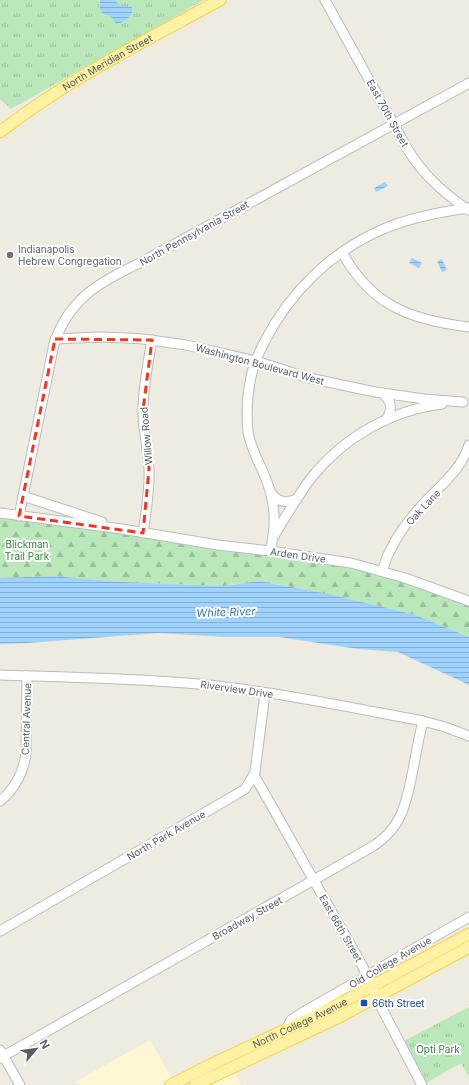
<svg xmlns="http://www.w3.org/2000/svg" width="469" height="1085" font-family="Inter,sans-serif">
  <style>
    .commercial { fill: #fff6d4 }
    .grass { fill: url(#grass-tufts) }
    .forest { fill: url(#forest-firs) }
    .water { fill: url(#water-rules) }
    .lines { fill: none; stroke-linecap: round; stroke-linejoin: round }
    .minor-casing { stroke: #b8bbc1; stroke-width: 11 }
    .major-casing { stroke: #fccf4b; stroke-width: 13 }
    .minor { stroke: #fff; stroke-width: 9 }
    .major { stroke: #fff2a4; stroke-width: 11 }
    .marked { fill: none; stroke: #f6341e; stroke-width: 3; stroke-dasharray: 8 5; stroke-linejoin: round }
    .worship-dot { fill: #6b7280; stroke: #fff; stroke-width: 1.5 }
    .transit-dot { fill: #1a4fb4; stroke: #fff; stroke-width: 1.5 }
    .labels { text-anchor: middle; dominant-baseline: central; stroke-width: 4; stroke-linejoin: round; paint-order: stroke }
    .street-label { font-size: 10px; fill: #595d63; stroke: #fff }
    .worship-label { font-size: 10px; fill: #5b616d; stroke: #fff; text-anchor: start }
    .park-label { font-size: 10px; fill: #2e8534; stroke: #fff }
    .transit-label { font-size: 10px; fill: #164399; stroke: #fff; text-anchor: start }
    .water-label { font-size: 11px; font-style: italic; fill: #3777c2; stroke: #fff }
  </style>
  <defs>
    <pattern id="grass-tufts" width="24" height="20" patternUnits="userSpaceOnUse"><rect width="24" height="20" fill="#bae8bb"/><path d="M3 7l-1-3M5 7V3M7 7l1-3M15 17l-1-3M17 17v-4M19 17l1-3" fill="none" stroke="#9abf9c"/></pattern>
    <pattern id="forest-firs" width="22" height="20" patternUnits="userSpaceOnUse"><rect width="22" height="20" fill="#bae8bb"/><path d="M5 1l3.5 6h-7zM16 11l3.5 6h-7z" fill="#9abf9c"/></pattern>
    <pattern id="water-rules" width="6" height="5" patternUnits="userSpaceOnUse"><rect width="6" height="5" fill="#9fd3ff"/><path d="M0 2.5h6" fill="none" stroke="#85aed2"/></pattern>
  </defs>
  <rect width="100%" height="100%" fill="#eeebe0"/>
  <g class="commercial">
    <polygon points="150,1040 172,1078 159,1085 81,1085 75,1082"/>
    <polygon points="233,1073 235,1074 241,1085 209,1085"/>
  </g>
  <g class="grass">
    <polygon points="0,0 204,0 11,109 0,99"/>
    <polygon points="469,1007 469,1077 461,1063 426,1083 404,1041"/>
  </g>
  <polygon class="forest" points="0,517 111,532 184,543 197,547 245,552 327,562 370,571 415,584 469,604 469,637 416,615 329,594 259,581 224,586 122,582 53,576 0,578"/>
  <g class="water">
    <path d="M100 0H115L119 5 132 7C134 16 124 23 116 24L111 17 101 12 100 9Z"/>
    <polygon points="385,182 388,186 376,192 374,188"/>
    <polygon points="412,258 422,263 419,268 409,263"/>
    <polygon points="442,259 447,270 442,272 437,261"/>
    <polygon points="53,576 122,582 224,586 259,581 329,594 416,615 469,637 469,685 398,652 358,649 279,637 224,637 159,633 28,643 0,644 0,578"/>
  </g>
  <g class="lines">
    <defs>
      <g id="minor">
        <path d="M325 0 408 150C425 177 443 192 468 210"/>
        <path d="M342 252C371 306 411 320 469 327"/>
        <polyline points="55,339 99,337 126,338 143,339 186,345 256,361 309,378 375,392 424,399 463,402"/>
        <path d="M382 393C392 401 393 409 386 420"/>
        <path d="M272 494C279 503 287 503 297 499"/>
        <polyline points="23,496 102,522"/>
        <polyline points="0,513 122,529 218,545 270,551 351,563 405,578 469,601"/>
        <path d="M19 516 54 344C69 299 99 282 140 263L469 83"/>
        <path d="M143 533C146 512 150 490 149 469 148 449 143 430 143 410 143 387 148 363 152 340"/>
        <path d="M274 536C286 516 298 495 312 477 344 437 392 410 442 404"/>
        <path d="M270 551C276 528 276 505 267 482 261 465 251 450 248 432 246 413 247 396 251 377 253 365 259 352 265 341 290 292 331 252 381 230 408 218 440 212 469 208"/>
        <path d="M382 571C385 565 386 557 390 551 398 533 411 517 424 503 441 485 461 470 469 445"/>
        <path d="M0 675C66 677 132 678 198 684 273 691 348 707 423 721L445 727 469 736"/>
        <polyline points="254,775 363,967 380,1005 422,1085"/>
        <path d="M0 801C15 789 25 770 26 751L27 676"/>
        <polyline points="0,931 237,794 245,789 249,783 255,772 265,693"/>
        <polyline points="286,1030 291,1020 300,1014 469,917"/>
        <polyline points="0,1050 20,1085"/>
        <path d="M0 1058 370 848C402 829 406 804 413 770 416 753 419 737 423 721"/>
      </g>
      <g id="major">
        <path id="s1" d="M0 132C68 79 145 41 220 0"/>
        <path id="s2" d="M171 1085 212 1064 326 1011 469 934"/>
        <polyline points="195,1085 341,1016 469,947"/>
      </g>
    </defs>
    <use href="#minor" class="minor-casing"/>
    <use href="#major" class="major-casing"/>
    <use href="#minor" class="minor"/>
    <use href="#major" class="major"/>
  </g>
  <path class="marked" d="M55 339 152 340 143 410 149 469 143 533 19 516Z"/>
  <circle class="worship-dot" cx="10" cy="255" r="4"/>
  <rect class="transit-dot" x="360" y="999" width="8" height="8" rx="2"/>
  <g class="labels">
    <g class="street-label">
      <text stroke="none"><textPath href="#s1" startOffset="128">North Meridian Street</textPath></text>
      <text transform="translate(388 113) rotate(61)">East 70th Street</text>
      <text transform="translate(194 233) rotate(-29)">North Pennsylvania Street</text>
      <text transform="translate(260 364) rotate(15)">Washington Boulevard West</text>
      <text transform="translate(146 436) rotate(-95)">Willow Road</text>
      <text transform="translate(423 507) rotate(-47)">Oak Lane</text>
      <text transform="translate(298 555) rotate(8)">Arden Drive</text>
      <text transform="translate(237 689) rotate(8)">Riverview Drive</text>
      <text transform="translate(26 719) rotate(-88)">Central Avenue</text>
      <text transform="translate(166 835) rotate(-30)">North Park Avenue</text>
      <text transform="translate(247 918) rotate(-29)">Broadway Street</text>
      <text transform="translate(341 928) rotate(60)">East 66th Street</text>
      <text transform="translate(390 962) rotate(-30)">Old College Avenue</text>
      <text stroke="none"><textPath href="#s2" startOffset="143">North College Avenue</textPath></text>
    </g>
    <g class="worship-label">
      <text x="18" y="249">Indianapolis<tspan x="18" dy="12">Hebrew Congregation</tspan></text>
    </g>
    <g class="park-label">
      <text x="27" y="544">Blickman<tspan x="27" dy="12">Trail Park</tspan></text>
      <text x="438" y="1049">Opti Park</text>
    </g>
    <g class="transit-label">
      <text x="372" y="1003">66th Street</text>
    </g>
    <g class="water-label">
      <text transform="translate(226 612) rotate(-2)">White River</text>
    </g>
  </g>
  <g transform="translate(36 1049) rotate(61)" stroke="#ffffff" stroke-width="3" paint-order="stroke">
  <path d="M0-3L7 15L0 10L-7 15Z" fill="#595d63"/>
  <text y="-6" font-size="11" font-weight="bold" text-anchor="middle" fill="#595d63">N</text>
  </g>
</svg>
